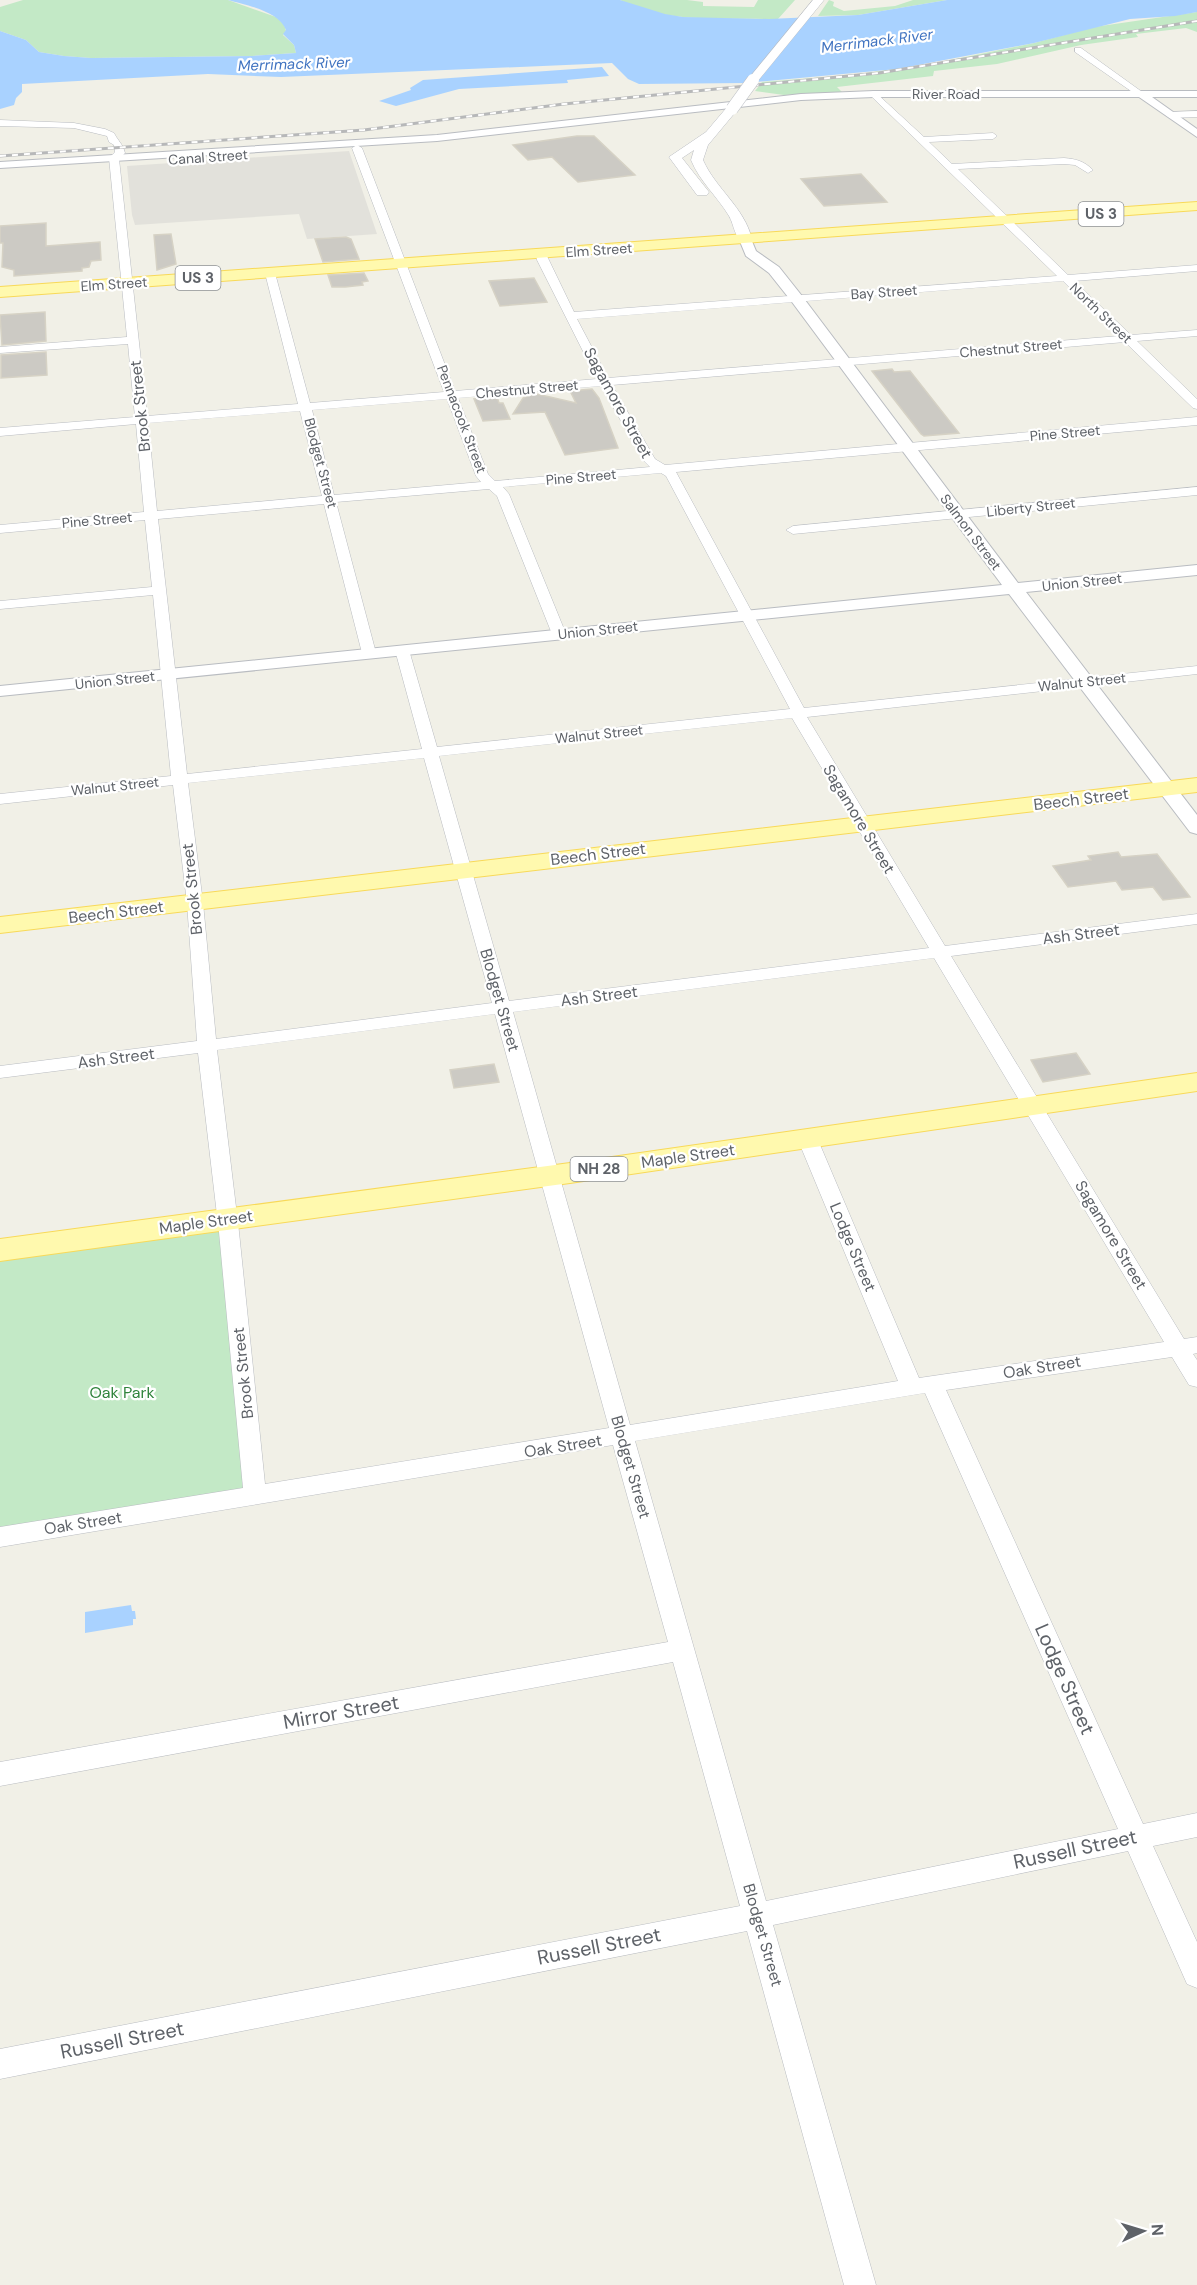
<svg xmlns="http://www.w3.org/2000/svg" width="1197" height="2285" font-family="'DM Sans',sans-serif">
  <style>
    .industrial { fill: #e2e1db }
    .green { fill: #c3e9c6 }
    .water { fill: #a9d2ff }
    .building { fill: #cccac4; stroke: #d6d2c5; stroke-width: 1.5 }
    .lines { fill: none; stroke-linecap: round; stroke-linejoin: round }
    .minor-casing { stroke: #b9bcc1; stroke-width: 1 }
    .tertiary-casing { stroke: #b9bcc1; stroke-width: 2 }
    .secondary-casing { stroke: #babdc3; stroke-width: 1 }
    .primary-casing { stroke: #f8d959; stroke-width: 2 }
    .minor { fill: #fff; fill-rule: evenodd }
    .tertiary { fill: #fff; fill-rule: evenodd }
    .secondary { fill: #fff; fill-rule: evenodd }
    .primary { fill: #fff9ae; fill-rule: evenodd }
    .rail-casing { stroke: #b7b8b9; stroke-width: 3 }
    .rail { stroke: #fff; stroke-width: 2; stroke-dasharray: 6; stroke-linecap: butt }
    .secondary-bridge-casing { stroke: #babdc3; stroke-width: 13; stroke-linecap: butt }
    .secondary-bridge { stroke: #fff; stroke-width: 12 }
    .labels { text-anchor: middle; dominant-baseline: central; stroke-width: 4.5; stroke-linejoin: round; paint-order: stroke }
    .far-street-label { font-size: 14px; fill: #5e6268; stroke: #fff }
    .far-water-label { font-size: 15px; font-style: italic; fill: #4174c1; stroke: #fff }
    .shield { fill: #fff; stroke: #8e9195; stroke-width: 1.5 }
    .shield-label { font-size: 15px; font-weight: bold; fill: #5e6268 }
    .street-label { font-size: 16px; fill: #5e6268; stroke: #fff }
    .park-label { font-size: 16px; fill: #30843c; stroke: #fff }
    .near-street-label { font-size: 20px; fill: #5e6268; stroke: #fff }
  </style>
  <rect width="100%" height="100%" fill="#f1f0e7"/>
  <polygon class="industrial" points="349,151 377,234 307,239 299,214 135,225 132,215 127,166"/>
  <g class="green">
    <polygon points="23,0 228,0 276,17 284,24 286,31 283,35 294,45 296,53 252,56 91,58 64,56 39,52 26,40 0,31 0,7"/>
    <path d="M620 0H687L703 2V6L754 7 758 0H795L778 19H769C720 18 664 23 620 0Z"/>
    <polygon points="829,0 834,2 833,6 844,11 854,10 895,6 913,0 947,0 858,15 818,16"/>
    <polygon points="1197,12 1197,32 1186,28 1136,34 1138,37 1081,45 997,64 934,71 933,76 837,87 842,92 784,95 755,91 762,82 851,75 931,64 1034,43 1094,27"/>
    <polygon points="227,1218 255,1496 0,1537 0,1257"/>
  </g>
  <g class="water">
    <path d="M228 0H620L665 14 683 17 769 19 858 15 947 0H1197V12L1175 16 1130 19 1034 43 897 69 745 83 639 84 628 79 612 63 281 77 208 74 22 84V92L16 98 14 105 0 109V31L26 40 39 52 64 56 91 58 252 56 296 53 294 45 283 34 286 30C279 11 246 5 228 0Z"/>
    <polygon points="602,67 609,76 567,80 568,83 459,89 396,106 379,101 411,90 410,88 423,80"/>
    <polygon points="131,1605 132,1611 135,1611 136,1619 133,1619 133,1625 85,1633 85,1612"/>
  </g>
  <g class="building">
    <polygon points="577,136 594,136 635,175 578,182 552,157 528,160 513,145"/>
    <polygon points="861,174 887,202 824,206 801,179"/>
    <polygon points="46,223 46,246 100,242 101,260 91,261 89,267 82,268 82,271 14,276 14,270 2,267 3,243 0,243 0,226"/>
    <polygon points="171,234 176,264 157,270 154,235"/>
    <polygon points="346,237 351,239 359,259 323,262 315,239"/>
    <polygon points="364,273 368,281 362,282 363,285 345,287 332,287 328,275"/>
    <polygon points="534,278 547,302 500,306 489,281"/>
    <polygon points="45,312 46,341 2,345 0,315"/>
    <polygon points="46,352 47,375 1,378 1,355"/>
    <polygon points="892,369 894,372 910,371 959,433 924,436 921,434 872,371"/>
    <polygon points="592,389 599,398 618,448 565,455 545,412 513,414 523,398 527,396 537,394 576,403 570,391"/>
    <polygon points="497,397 499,403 503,403 510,419 483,421 474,399"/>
    <polygon points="1118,852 1121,857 1157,854 1190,897 1163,900 1153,887 1122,890 1116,881 1068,887 1053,866 1091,860 1088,856"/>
    <polygon points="1076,1053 1090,1074 1043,1082 1031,1060"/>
    <polygon points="494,1064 499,1082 454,1088 450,1070"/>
  </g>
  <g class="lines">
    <defs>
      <g id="minor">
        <polygon points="1075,48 1081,48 1145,94 1138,96 1075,52"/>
        <path d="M874 91 924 137 993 133 997 136 993 139 929 142 952 164 1064 158C1076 159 1084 161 1093 170L1088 173 1075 165 1064 164 958 169 1068 275 1197 265V271L1074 281 1131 335 1197 330V336L1137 341 1197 399V409L1193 408 1125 342 612 385 655 459 665 465 1197 417V425L676 472 804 708 1197 666V674L807 717 945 946 1197 914V924L951 956 1184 1339 1197 1337V1353L1193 1354 1197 1360V1387L1189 1385 1172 1357 946 1390 1143 1824 1197 1813V1837L1153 1846 1197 1942V1988L1187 1984 1128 1851 773 1925 876 2285H844L747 1931 0 2079V2049L740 1906 673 1662 0 1786V1762L668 1642 613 1445 0 1547V1527L243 1488 219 1232 198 1053 0 1078V1066L197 1041 187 903 173 785 0 804V794L171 776 153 595 0 609V601L152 587 145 520 0 533V525L144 512 136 424 0 436V428L135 417 128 344 0 353V347L127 337 109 158 115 152 114 145 109 142 107 136 74 128 0 126V120L74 123 105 129 114 133C118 141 123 144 125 153L119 159 147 416 298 404 265 273 270 270 275 273 310 403 444 392 352 148 357 145 362 148 455 391 597 379 537 260 536 254 541 251 546 254 574 312 1057 276 871 96V92ZM1063 281 1119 336 608 378 577 319ZM601 386 644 461 650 467 495 481 488 474 458 398ZM447 399 476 476 481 482 334 495 312 410ZM300 411 322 496 157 511 148 423ZM661 473 666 476 790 709 437 747 409 650 402 646 395 650 422 749 187 774 158 519 324 504 362 653 369 657 376 653 336 502 489 489 497 496 552 634 559 638 566 634 509 494 503 487ZM792 718 929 948 509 1001 439 756ZM424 758 492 1003 216 1039 203 903 188 783ZM934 958 1164 1342 919 1378 818 1140 815 1135 808 1133 801 1135 798 1140 898 1381 630 1425 513 1012ZM495 1014 609 1428 265 1484 239 1232 217 1050ZM925 1393 1118 1829 766 1901 635 1441Z"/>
        <polygon points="1197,111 1197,117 1170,118 1166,115 1170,112"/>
        <polygon points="1197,487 1197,495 793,534 786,530 793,526"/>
      </g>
      <g id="tertiary">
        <polygon points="874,91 1197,91 1197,97 1152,97 1197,129 1197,137 1139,97 874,97 801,100 437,141 0,168 0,162 437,135 801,94"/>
        <polygon points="745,235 751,239 756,251 779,267 802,296 1018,583 1197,565 1197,575 1026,592 1197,815 1197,834 1190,832 1009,594 0,696 0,686 1002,585 792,302 769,273 746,256 739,239"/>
      </g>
      <g id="secondary">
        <polygon points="813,0 824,0 757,82 749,82 749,78"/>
        <path d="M732 105 738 109 708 145 703 160C716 189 744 207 752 239L745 243C735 241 734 224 729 216 717 196 700 182 691 160L694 150 682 158 709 192 707 195H697L669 157 706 132 728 106Z"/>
      </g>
      <g id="primary">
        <polygon points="1197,202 1197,210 0,297 0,287"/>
        <polygon points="1197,778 1197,792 0,933 0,917"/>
        <polygon points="1197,1073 1197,1091 570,1183 0,1261 0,1239 570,1163"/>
      </g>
    </defs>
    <use href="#minor" class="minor-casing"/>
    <use href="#tertiary" class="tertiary-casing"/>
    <use href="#secondary" class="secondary-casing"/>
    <use href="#primary" class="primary-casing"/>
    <use href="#minor" class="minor"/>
    <use href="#tertiary" class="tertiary"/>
    <use href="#secondary" class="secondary"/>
    <use href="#primary" class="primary"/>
    <defs>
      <polyline id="rail" points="0,156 364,130 564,104 879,73 1197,21"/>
    </defs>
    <use href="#rail" class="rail-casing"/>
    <use href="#rail" class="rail"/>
    <defs>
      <polyline id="secondary-bridge" points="732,109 753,80"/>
    </defs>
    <use href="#secondary-bridge" class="secondary-bridge-casing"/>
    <use href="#secondary-bridge" class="secondary-bridge"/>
  </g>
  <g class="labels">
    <g class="far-street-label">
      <text x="946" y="94">River Road</text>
      <text transform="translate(208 157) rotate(-4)">Canal Street</text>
      <text transform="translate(599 250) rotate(-4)">Elm Street</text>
      <text transform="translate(114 284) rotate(-4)">Elm Street</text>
      <text transform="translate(884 292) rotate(-4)">Bay Street</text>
      <text transform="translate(1101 313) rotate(44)">North Street</text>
      <text transform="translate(1011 348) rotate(-5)">Chestnut Street</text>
      <text transform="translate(527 389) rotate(-5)">Chestnut Street</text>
      <text transform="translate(462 419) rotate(69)">Pennacook Street</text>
      <text transform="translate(1065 433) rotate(-5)">Pine Street</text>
      <text transform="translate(321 463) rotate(75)">Blodget Street</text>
      <text transform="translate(581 477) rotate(-5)">Pine Street</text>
      <text transform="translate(1031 507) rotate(-6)">Liberty Street</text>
      <text transform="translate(97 520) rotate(-5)">Pine Street</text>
      <text transform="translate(971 532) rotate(53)">Salmon Street</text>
      <text transform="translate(1082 582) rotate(-6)">Union Street</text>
      <text transform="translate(598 630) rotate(-6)">Union Street</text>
      <text transform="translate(115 680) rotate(-6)">Union Street</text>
      <text transform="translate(1082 682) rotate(-6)">Walnut Street</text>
      <text transform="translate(599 734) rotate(-6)">Walnut Street</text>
      <text transform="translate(115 786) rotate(-6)">Walnut Street</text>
    </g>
    <g class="far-water-label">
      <text transform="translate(877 41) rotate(-7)">Merrimack River</text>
      <text transform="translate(294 64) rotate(-2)">Merrimack River</text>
    </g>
    <g class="shield">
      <rect x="1078.5" y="202" width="45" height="24" rx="4.5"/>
      <rect x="175.5" y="266" width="45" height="24" rx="4.5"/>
      <rect x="570.5" y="1157" width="57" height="24" rx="4.5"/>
    </g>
    <g class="shield-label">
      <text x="1101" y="214">US 3</text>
      <text x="198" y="278">US 3</text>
      <text x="599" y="1169">NH 28</text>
    </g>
    <g class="street-label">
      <text transform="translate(618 403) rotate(61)">Sagamore Street</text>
      <text transform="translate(140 406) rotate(-96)">Brook Street</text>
      <text transform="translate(1081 799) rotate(-7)">Beech Street</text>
      <text transform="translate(859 819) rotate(59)">Sagamore Street</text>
      <text transform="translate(598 854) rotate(-7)">Beech Street</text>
      <text transform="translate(192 889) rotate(-96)">Brook Street</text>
      <text transform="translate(116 912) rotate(-7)">Beech Street</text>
      <text transform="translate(1081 934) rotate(-7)">Ash Street</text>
      <text transform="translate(599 996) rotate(-7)">Ash Street</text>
      <text transform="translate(500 1000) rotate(74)">Blodget Street</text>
      <text transform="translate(116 1058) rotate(-7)">Ash Street</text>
      <text transform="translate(688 1156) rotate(-8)">Maple Street</text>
      <text transform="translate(206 1222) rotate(-8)">Maple Street</text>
      <text transform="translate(1111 1235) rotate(59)">Sagamore Street</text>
      <text transform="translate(853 1247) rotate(67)">Lodge Street</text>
      <text transform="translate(1042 1367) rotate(-9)">Oak Street</text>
      <text transform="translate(243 1373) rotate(-96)">Brook Street</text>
      <text transform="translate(563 1446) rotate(-9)">Oak Street</text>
      <text transform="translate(631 1467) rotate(74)">Blodget Street</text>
      <text transform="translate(83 1523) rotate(-9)">Oak Street</text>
      <text transform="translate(763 1935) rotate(74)">Blodget Street</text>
    </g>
    <g class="park-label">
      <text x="122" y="1392">Oak Park</text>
    </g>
    <g class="near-street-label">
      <text transform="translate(1065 1679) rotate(66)">Lodge Street</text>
      <text transform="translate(341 1712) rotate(-10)">Mirror Street</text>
      <text transform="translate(1075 1849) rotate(-12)">Russell Street</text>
      <text transform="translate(599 1946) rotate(-11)">Russell Street</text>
      <text transform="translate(122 2040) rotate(-11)">Russell Street</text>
    </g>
  </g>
  <g transform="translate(1143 2231) rotate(86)" stroke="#ffffff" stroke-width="4.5" paint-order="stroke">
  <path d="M0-4.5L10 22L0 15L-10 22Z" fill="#5e6268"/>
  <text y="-9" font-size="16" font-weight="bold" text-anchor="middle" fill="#5e6268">N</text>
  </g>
</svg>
